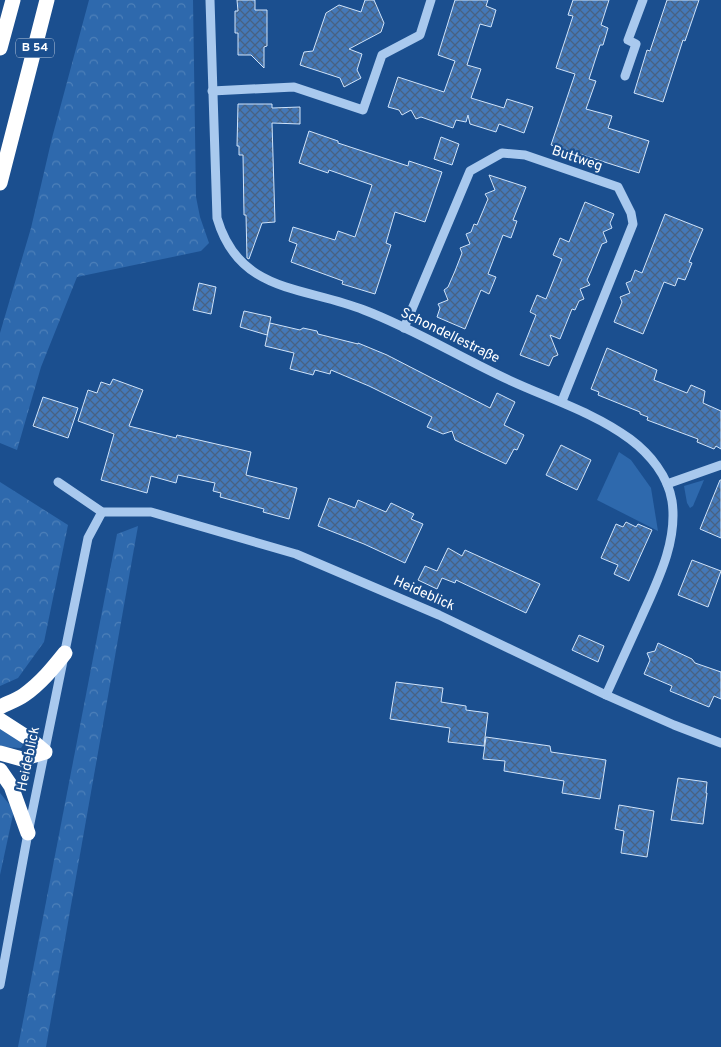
<svg xmlns="http://www.w3.org/2000/svg" width="721" height="1047" font-family="Overpass,sans-serif">
  <style>
    .grass { fill: #2e69ad }
    .forest { fill: url(#forest-crowns) }
    .building { fill: url(#building-cross-hatch); stroke: #cfe3fa }
    .lines { fill: none; stroke-linecap: round; stroke-linejoin: round }
    .minor { stroke: #a9c9ee; stroke-width: 9 }
    .highway { stroke: #fff; stroke-width: 15 }
    .labels { text-anchor: middle; dominant-baseline: central; stroke-width: 4.5; stroke-linejoin: round; paint-order: stroke }
    .shield { fill: #1b4f8f; stroke: #bbcadd; stroke-width: 1 }
    .shield-label { font-size: 12px; font-weight: bold; fill: #fff }
    .street-label { font-size: 14px; fill: #fff; stroke: #1b4f8f }
  </style>
  <defs>
    <pattern id="forest-crowns" width="20" height="18" patternUnits="userSpaceOnUse" patternTransform="scale(1.25)"><rect width="20" height="18" fill="#2e69ad"/><path d="M2 6a3 3 0 1 1 6 0M12 15a3 3 0 1 1 6 0" fill="none" stroke="#4d80b9"/></pattern>
    <pattern id="building-cross-hatch" width="8" height="8" patternUnits="userSpaceOnUse" patternTransform="scale(1.25)"><rect width="8" height="8" fill="#4478b7"/><path d="M0 0l8 8M0 8l8-8" fill="none" stroke="#486282"/></pattern>
  </defs>
  <rect width="100%" height="100%" fill="#1b4f8f"/>
  <g class="grass">
    <polygon points="619,452 631,460 651,488 658,531 597,500"/>
    <polygon points="704,480 693,506 690,508 687,503 684,486"/>
    <polygon points="0,728 16,737 23,745 21,748 0,747"/>
  </g>
  <g class="forest">
    <polygon points="89,0 193,0 196,197 200,217 209,243 201,251 77,277 41,367 17,450 0,443 0,333 31,228 52,138"/>
    <polygon points="0,482 68,525 44,642 18,678 0,686"/>
    <polygon points="138,526 46,1047 18,1047 117,534"/>
    <polygon points="0,793 14,810 0,875"/>
  </g>
  <g class="building">
    <polygon points="237,0 255,0 255,10 267,10 267,46 264,47 264,68 251,55 238,55 238,33 235,33 235,11 238,11"/>
    <polygon points="365,0 374,0 384,23 381,32 349,49 362,54 357,70 361,78 344,87 340,78 300,65 304,52 313,51 326,13 339,5 361,12"/>
    <polygon points="455,0 488,0 486,6 496,10 491,27 480,24 467,65 481,69 471,98 504,108 507,99 533,107 524,133 499,124 496,132 470,124 468,115 466,122 456,120 453,128 421,117 416,119 411,110 402,115 399,110 388,107 398,77 444,92 455,61 438,55"/>
    <polygon points="573,0 609,0 601,25 608,28 603,45 600,45 589,79 596,81 586,109 612,116 608,128 649,141 639,173 551,145 575,74 556,68 573,16 568,15"/>
    <polygon points="667,0 699,0 685,41 683,40 663,102 634,93 647,50 650,51"/>
    <polygon points="238,104 272,104 272,108 300,107 300,124 272,123 275,222 262,223 249,259 247,258 246,215 244,215 243,155 239,155 239,146 237,146"/>
    <polygon points="309,131 338,141 338,143 408,166 409,161 442,172 425,222 395,212 386,243 391,245 375,294 342,284 343,281 291,262 297,244 289,241 293,227 335,240 338,231 355,237 372,185 329,170 328,173 299,163"/>
    <polygon points="441,137 459,144 452,165 434,159"/>
    <polygon points="489,175 526,187 513,220 517,221 511,238 503,235 488,274 496,277 489,294 481,290 465,329 437,317 440,308 438,304 448,300 444,290 448,287 455,271 462,253 460,248 470,244 466,234 471,232 474,224 477,225 488,199 485,194 495,190"/>
    <polygon points="585,202 614,214 610,223 612,228 603,232 607,242 602,244 591,271 587,280 590,285 580,289 584,299 579,301 575,310 572,309 560,339 550,335 558,355 553,357 549,366 520,355 536,315 530,312 537,295 546,299 562,259 553,255 560,238 569,242"/>
    <polygon points="665,214 703,229 689,262 692,263 685,280 678,278 675,286 664,282 643,334 614,322 622,302 620,297 630,293 626,283 631,281 635,270 642,273"/>
    <polygon points="199,283 216,287 211,314 193,310"/>
    <polygon points="244,311 271,317 267,335 240,327"/>
    <polygon points="270,323 300,330 303,328 317,331 318,334 358,344 358,343 387,355 490,408 497,393 515,402 504,425 524,435 517,450 514,449 506,464 455,440 452,431 443,434 427,427 432,417 369,386 331,370 330,374 315,370 313,375 290,369 294,353 265,346"/>
    <polygon points="607,348 657,370 654,380 687,393 691,385 705,391 703,403 721,411 721,449 716,446 714,449 697,442 698,439 647,420 648,417 640,414 640,412 598,395 599,392 591,389"/>
    <polygon points="113,379 143,390 129,426 176,438 177,435 251,452 246,475 297,488 289,519 263,512 264,509 220,497 221,493 213,491 215,483 178,475 176,483 151,476 147,493 101,480 114,434 78,421 88,390 97,393 101,382 110,385"/>
    <polygon points="43,397 78,408 68,438 33,426"/>
    <polygon points="561,445 591,460 577,490 546,475"/>
    <polygon points="720,480 721,480 721,538 700,529"/>
    <polygon points="329,498 355,508 358,500 386,512 391,503 414,514 411,519 423,524 405,563 364,544 318,526"/>
    <polygon points="626,522 636,527 638,524 652,530 629,581 614,574 618,565 601,558 616,524 623,527"/>
    <polygon points="448,548 462,556 465,550 540,584 526,613 456,580 455,583 442,578 437,589 418,580 425,566 437,571"/>
    <polygon points="692,560 721,571 708,607 678,595"/>
    <polygon points="579,635 604,646 598,662 572,650"/>
    <polygon points="658,643 692,659 695,663 721,672 721,699 714,696 709,707 670,691 672,686 644,674 650,660 647,653 655,651"/>
    <polygon points="396,682 443,688 441,702 466,706 466,710 488,713 484,746 448,742 450,728 390,719"/>
    <polygon points="486,737 550,746 551,752 606,760 600,799 562,793 564,781 504,771 505,761 483,759"/>
    <polygon points="678,778 707,782 706,793 707,793 703,824 671,820"/>
    <polygon points="619,805 654,811 647,857 621,853 624,831 615,829"/>
  </g>
  <g class="lines">
    <g class="minor">
      <path d="M210 0 217 218C239 294 304 286 364 310 414 329 461 358 509 380 550 399 593 412 630 439 650 454 668 476 672 501 678 542 657 582 641 618 629 644 618 669 606 695"/>
      <polyline points="625,76 636,44 628,40 643,0"/>
      <polyline points="212,91 294,87 363,110 382,55 420,35 431,0"/>
      <polyline points="404,328 470,171 502,153 525,155 618,187 631,213 633,224 562,401"/>
      <polyline points="58,482 102,512 151,512 296,554 439,615 606,695 674,725 721,743"/>
      <polyline points="667,484 721,465"/>
      <polyline points="0,985 28,833 88,538 102,512"/>
    </g>
    <g class="highway">
      <polyline points="0,48 13,0"/>
      <polyline points="0,183 47,0"/>
      <path d="M0 707C8 703 17 700 24 695 41 683 53 668 65 653"/>
      <polyline points="0,720 31,740 45,752 22,759 0,753"/>
      <polyline points="0,770 11,786 28,833"/>
    </g>
  </g>
  <g class="labels">
    <rect class="shield" x="16" y="38.5" width="38" height="19" rx="4"/>
    <g class="shield-label">
      <text x="35" y="48">B 54</text>
    </g>
    <g class="street-label">
      <text transform="translate(577 159) rotate(19)">Buttweg</text>
      <text transform="translate(450 336) rotate(26)">Schondellestraße</text>
      <text transform="translate(424 594) rotate(24)">Heideblick</text>
      <text transform="translate(29 759) rotate(-78)">Heideblick</text>
    </g>
  </g>
</svg>
